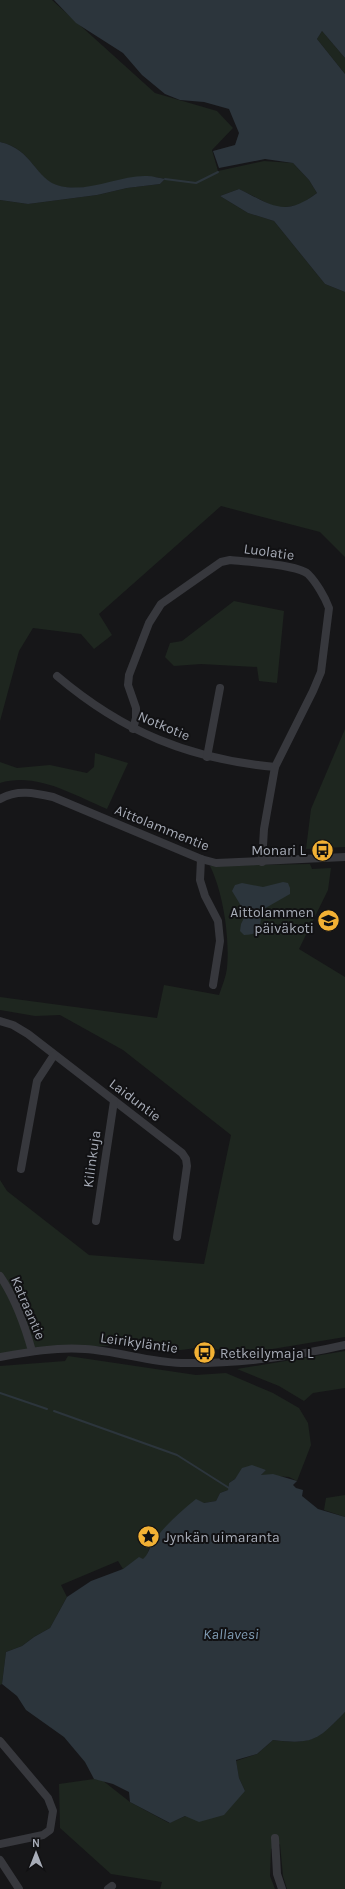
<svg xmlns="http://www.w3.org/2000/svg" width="345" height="1889" font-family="Karla,sans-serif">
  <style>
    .green { fill: #1e261f }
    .water { fill: #2c353c }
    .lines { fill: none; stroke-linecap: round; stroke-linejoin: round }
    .stream { stroke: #2c353c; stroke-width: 2 }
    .minor { stroke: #37383d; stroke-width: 8 }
    .labels { text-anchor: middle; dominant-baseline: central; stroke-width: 4; stroke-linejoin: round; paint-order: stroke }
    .street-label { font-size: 14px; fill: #a8adb8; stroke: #111113 }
    .poi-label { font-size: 14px; fill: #a8adb8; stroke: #111113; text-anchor: end }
    .water-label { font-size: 15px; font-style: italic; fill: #7f9bb3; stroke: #111113 }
  </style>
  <rect width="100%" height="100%" fill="#161618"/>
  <g class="green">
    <path d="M0 0H52L155 93 217 111 233 128 212 150 218 171 264 161 293 163 309 180 317 193 300 205 277 208 239 189 220 196 248 213 274 221 325 284 345 292V557L320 532 221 506 99 614 112 635 94 649 81 634 33 628 19 651 0 721V200L28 204 97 195 127 188 160 184 165 179C130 169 95 195 59 186 35 180 33 149 0 142Z"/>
    <polygon points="322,31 345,58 345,74 317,39"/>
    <polygon points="234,601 284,611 277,683 259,681 257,667 201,664 174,666 165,657 170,643 182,641"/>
    <polygon points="345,729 345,847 306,849 311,809"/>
    <path d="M95 753 128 763 107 809C73 795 37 772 0 783V762L17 768 50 765 87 773 94 767Z"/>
    <path d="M310 864 312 869 331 868 328 890 299 949 345 977V1337L254 1352 196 1348 173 1351 127 1344 0 1355V1180L7 1191 89 1255 204 1264 231 1135 123 1050 60 1015 35 1016 0 1010V997L157 1018 164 985 219 995C222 986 226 977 227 968 230 938 223 892 210 866Z"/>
    <polygon points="345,1351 345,1388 313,1393 304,1401 279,1386 237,1369"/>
    <polygon points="68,1356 196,1375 226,1373 273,1393 299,1408 308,1423 311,1445 297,1481 289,1477 261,1475 266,1470 243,1468 235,1479 229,1483 228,1490 220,1493 216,1501 204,1503 150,1546 147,1555 143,1560 139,1558 123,1569 118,1561 61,1585 67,1597 50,1628 34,1637 22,1646 6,1652 2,1684 0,1685 0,1366 65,1361"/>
    <polygon points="345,1495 345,1517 324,1510 326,1498"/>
    <path d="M345 1712V1889H287L283 1876 280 1844 271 1849 270 1876 275 1889H160L162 1882 111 1874 60 1828 59 1784 94 1779 102 1780 130 1802 169 1823 245 1791 239 1778 236 1761 257 1754 273 1740C313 1745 318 1739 345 1712Z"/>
  </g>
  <g class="water">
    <path d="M54 0H345V58L322 31 317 39 345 74V292L325 284 274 221 248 213 220 196 239 189C272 205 284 218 317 193L309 180 293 163 265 159 219 168 213 151 235 145 239 133 229 109 204 102 180 100 165 94 142 75 123 53 76 23Z"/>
    <path d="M0 142C33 149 35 180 60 186 89 193 120 175 147 176 153 176 159 178 165 179L160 184 127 188 97 195 28 204 0 200Z"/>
    <path d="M283 882 288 883 290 888V894L262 910C259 924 264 935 244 935L240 931 241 924 246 914 232 891 235 885 242 883 263 887Z"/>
    <path d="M252 1465 266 1470 261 1475 273 1474 297 1481 293 1485 296 1488 303 1490 302 1496 318 1509 345 1517V1712C318 1740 313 1745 273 1740L257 1754 236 1760 239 1778 245 1791 224 1815 199 1822 185 1816 170 1823 130 1802 129 1792 113 1784 94 1779 85 1762 64 1737 26 1710 17 1696 2 1684 6 1652 22 1646 34 1637 50 1628 67 1597 91 1581 123 1569 139 1557 143 1559C149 1554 149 1547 154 1541 166 1524 180 1512 196 1499L204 1503 216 1501 220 1493 228 1490 229 1483 235 1479 242 1468Z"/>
  </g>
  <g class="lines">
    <g class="stream">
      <polyline points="165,179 196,183 218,172"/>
      <polyline points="0,1393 47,1409"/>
      <polyline points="54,1411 177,1455 229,1488"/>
    </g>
    <g class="minor">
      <path d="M57 676C123 732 189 759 275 767"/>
      <path d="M133 729 136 718V708L128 685 129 675 149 623 161 604 221 562 230 560C247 562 296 564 308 574 316 582 325 597 329 608L321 672 313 691 275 767 264 829 262 862"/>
      <polyline points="207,757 220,688"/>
      <path d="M0 799C17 789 35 793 53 797L201 859 216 863 345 857"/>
      <polyline points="201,859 200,880 205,896 218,921 220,941 213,985"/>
      <polyline points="0,1021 13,1025 28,1034 182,1153 186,1159 187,1166 177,1237"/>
      <polyline points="21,1169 37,1081 54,1055"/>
      <polyline points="96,1221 114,1101"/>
      <path d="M0 1276C15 1298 25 1326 32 1351"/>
      <path d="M0 1357C28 1352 56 1347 85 1349 117 1351 149 1362 181 1363 234 1364 294 1357 345 1345"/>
      <polyline points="0,1741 48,1798 53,1811 50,1830 43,1835 0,1844"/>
      <polyline points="275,1838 277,1874 282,1889"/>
      <polyline points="0,1860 19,1889"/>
      <polyline points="108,1889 112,1886"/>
    </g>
  </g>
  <defs>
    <symbol id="bus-disc" viewBox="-11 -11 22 22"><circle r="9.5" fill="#f2b134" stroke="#111113"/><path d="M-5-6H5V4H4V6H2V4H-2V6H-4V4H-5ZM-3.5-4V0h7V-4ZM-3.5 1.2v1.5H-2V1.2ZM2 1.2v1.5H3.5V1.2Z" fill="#111"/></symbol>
    <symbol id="school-disc" viewBox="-11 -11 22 22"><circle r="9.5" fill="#f2b134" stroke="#111113"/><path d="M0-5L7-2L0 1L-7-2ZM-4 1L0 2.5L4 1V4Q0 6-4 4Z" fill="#111"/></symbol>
    <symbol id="sight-disc" viewBox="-11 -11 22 22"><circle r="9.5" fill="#f2b134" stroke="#111113"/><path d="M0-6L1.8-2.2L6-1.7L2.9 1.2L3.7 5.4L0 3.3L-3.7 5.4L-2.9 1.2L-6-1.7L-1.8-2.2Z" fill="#111"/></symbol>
  </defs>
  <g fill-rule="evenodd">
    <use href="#bus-disc" x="310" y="838" width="25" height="25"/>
    <use href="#school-disc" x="316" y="908" width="25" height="25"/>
    <use href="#bus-disc" x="192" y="1340" width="25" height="25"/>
    <use href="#sight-disc" x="136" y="1524" width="25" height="25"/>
  </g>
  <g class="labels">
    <g class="street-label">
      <text transform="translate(269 552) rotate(8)">Luolatie</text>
      <text transform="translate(164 726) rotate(23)">Notkotie</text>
      <text transform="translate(162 828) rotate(22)">Aittolammentie</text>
      <text transform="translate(135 1100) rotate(37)">Laiduntie</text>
      <text transform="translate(92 1159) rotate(-82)">Kilinkuja</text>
      <text transform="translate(28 1308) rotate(67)">Katraantie</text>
      <text transform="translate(139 1343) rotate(8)">Leirikyläntie</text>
    </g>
    <g class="poi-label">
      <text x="306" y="850">Monari L</text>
      <text x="314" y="912">Aittolammen<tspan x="314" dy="16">päiväkoti</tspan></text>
      <text x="220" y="1353" text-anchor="start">Retkeilymaja L</text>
      <text x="164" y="1537" text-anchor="start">Jynkän uimaranta</text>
    </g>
    <g class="water-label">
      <text x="231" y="1634">Kallavesi</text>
    </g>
  </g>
  <g transform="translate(36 1853)" stroke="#111113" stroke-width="3" paint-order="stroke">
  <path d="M0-3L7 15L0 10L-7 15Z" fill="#a8adb8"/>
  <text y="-6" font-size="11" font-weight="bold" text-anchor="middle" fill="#a8adb8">N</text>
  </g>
</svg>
